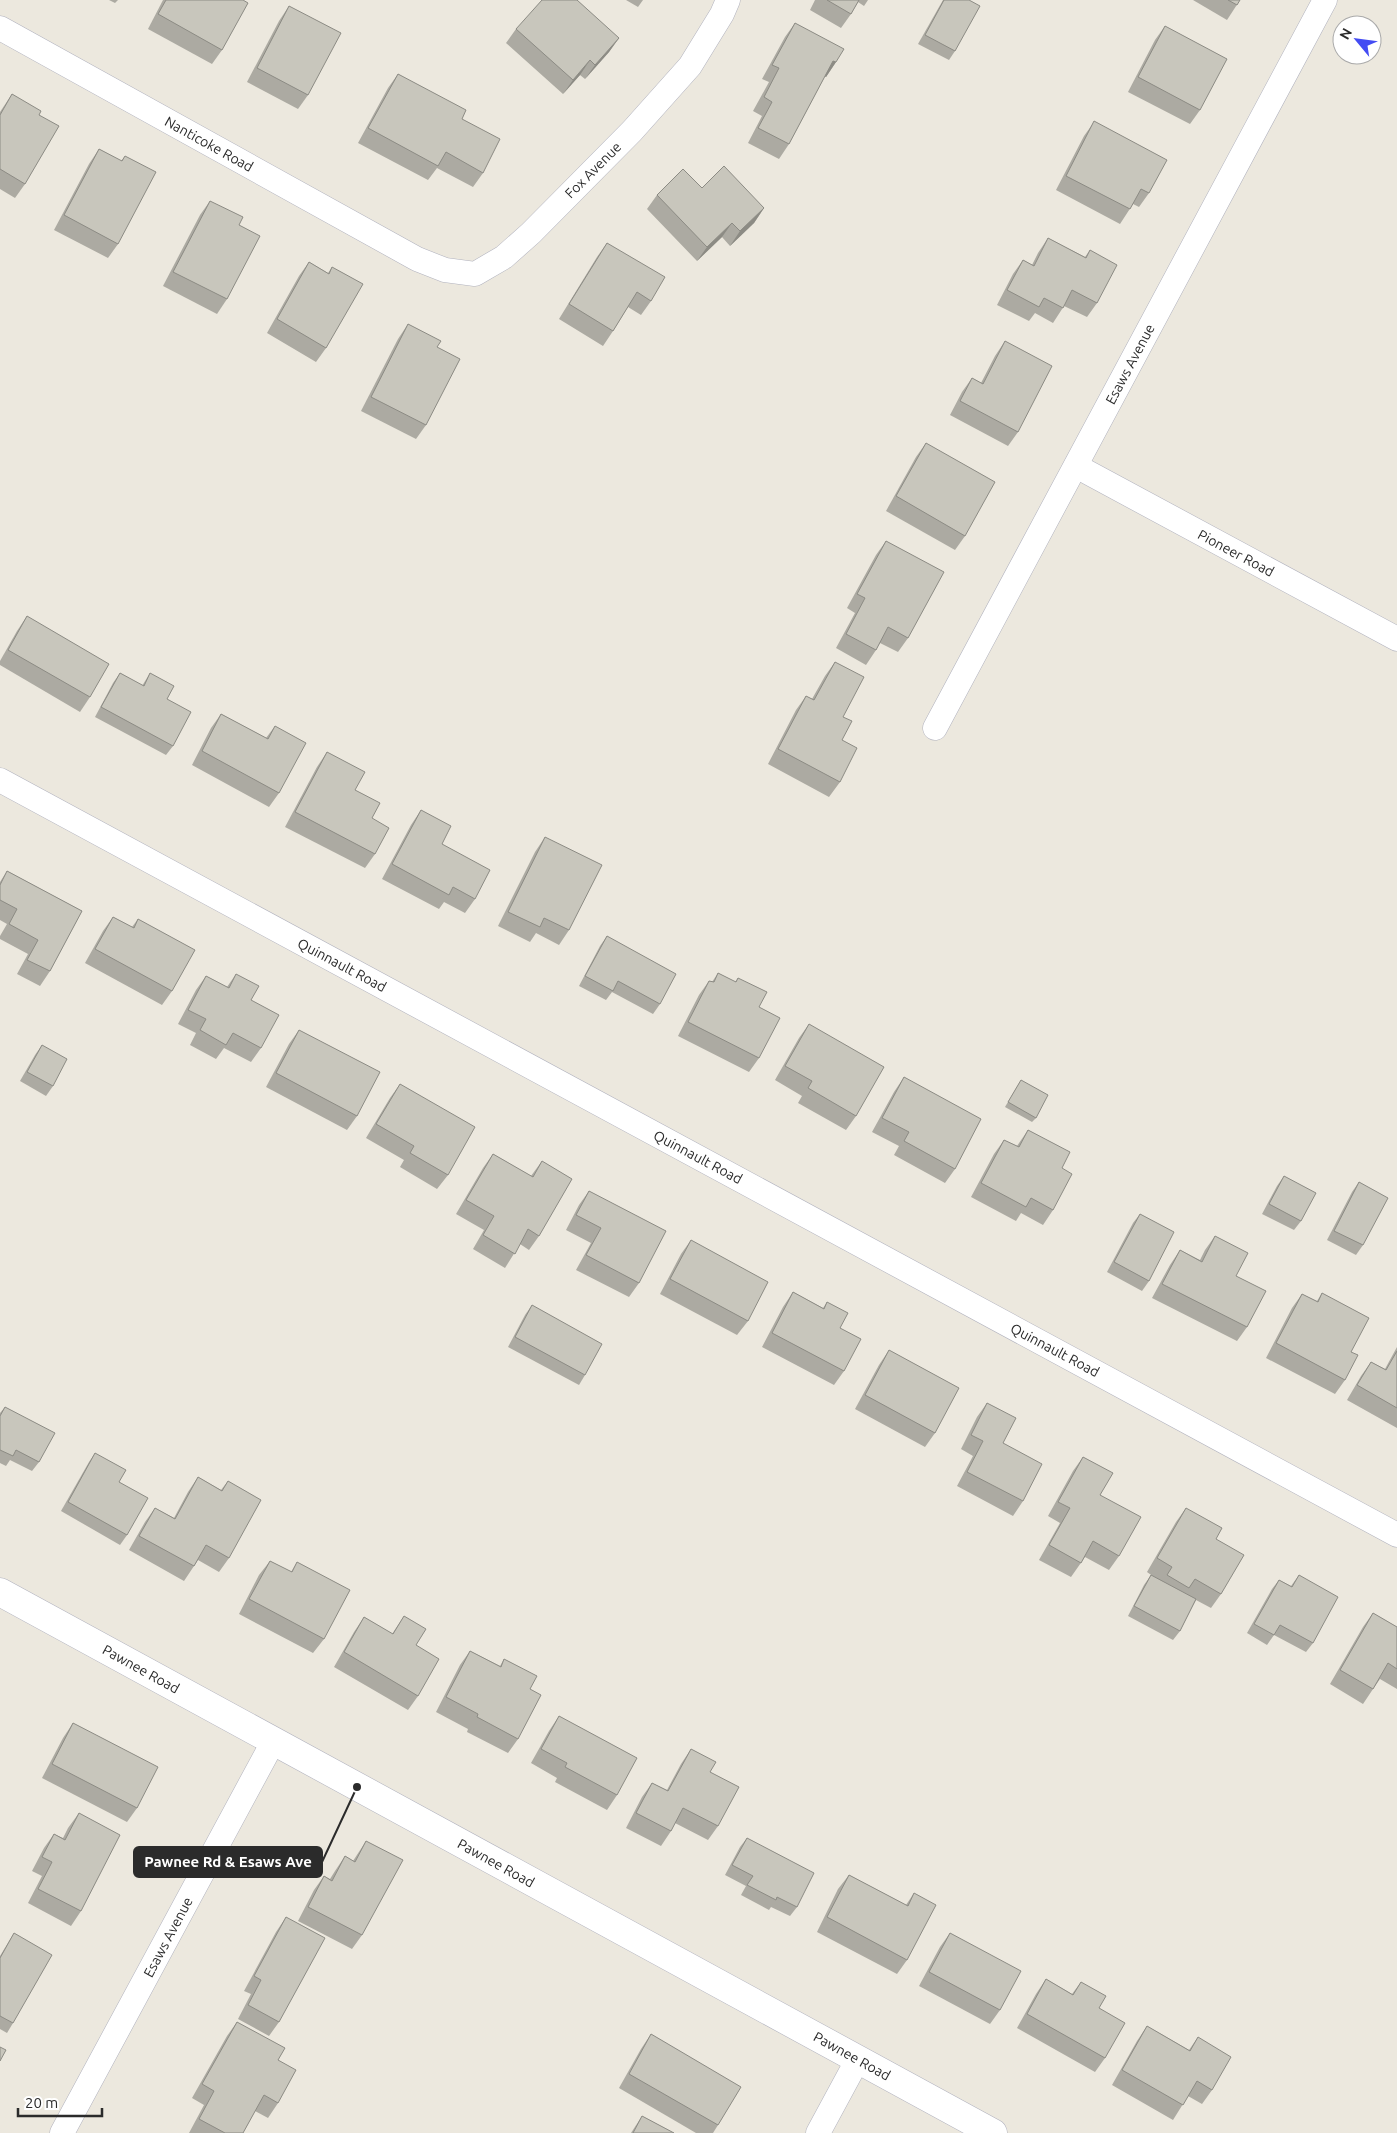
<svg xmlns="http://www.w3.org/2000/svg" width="1397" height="2133" font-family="Ubuntu,sans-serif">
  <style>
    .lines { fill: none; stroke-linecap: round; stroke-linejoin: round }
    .minor-casing { stroke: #b1b2be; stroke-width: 25 }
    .tertiary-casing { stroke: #b1b2be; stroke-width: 29 }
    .minor { stroke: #fff; stroke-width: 24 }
    .tertiary { stroke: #fff; stroke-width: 28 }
    .wall { fill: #acaaa2 }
    .shaded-wall { fill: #8c8b84 }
    .building { fill: #c8c6bc; stroke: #8c8b84 }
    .labels { text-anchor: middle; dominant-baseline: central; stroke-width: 4; stroke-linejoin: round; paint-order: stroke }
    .street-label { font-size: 14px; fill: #2b2b2b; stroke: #fff }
    .leader { fill: none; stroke: #2b2b2b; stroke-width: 2 }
    .callout-dot { fill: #2b2b2b; stroke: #fff; stroke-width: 2 }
    .callout { fill: #2b2b2b; stroke: #2b2b2b; stroke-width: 2 }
    .callout-label { font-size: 15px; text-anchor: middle; font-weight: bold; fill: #fff }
  </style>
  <rect width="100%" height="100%" fill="#ece8de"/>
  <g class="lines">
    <defs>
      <g id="minor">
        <polyline points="0,28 417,259 445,270 475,274 504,257 531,233 632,131 690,66 722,14 728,0"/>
        <polyline points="1076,466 1397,639"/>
        <polyline points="935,728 1325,0"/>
        <polyline points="0,780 1397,1535"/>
        <polyline points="62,2133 273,1742"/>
        <polyline points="818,2133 858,2059"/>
      </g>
      <polyline id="tertiary" points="0,1592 993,2133"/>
    </defs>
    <use href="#minor" class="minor-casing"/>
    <use href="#tertiary" class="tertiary-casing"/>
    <use href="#minor" class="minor"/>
    <use href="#tertiary" class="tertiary"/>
  </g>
  <g class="wall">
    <polygon points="109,0 118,0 115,3"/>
    <polygon points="163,0 243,0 222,50 212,64 148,29"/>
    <polygon points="626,0 643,0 638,7"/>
    <polygon points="815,0 868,0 864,6 858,2 851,14 841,28 810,10"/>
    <polygon points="943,0 969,0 955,51 949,60 918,44"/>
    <polygon points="1193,0 1240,0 1227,20"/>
    <polygon points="289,6 308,95 298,109 247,82 279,21"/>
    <polygon points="795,23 836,62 826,77 825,76 789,144 779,159 748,143 762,116 753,111 769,82 762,79 785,37"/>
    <polygon points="1165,26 1200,110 1190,124 1128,92 1155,40"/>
    <polygon points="516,29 619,38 609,52 585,79 580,75 563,94 506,43"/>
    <polygon points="398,74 462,119 483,173 473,187 437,168 428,180 358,143 388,88"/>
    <polygon points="12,94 39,115 25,184 15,198 0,189 0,112"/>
    <polygon points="1094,122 1149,193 1139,207 1133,204 1120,224 1056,190 1084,136"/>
    <polygon points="99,149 121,161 125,156 118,244 108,258 54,230 89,164"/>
    <polygon points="702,188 764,208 754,223 730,246 722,237 697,261 647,209 657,195"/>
    <polygon points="210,201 239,225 227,299 217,314 163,286 200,215"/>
    <polygon points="1048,238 1085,257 1090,250 1097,303 1087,317 1064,306 1053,323 1035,313 1029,321 997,305 1013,274 1023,260 1032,265 1038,253"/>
    <polygon points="607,243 651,301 641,315 628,307 613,331 603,346 559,319 597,257"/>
    <polygon points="309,262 328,273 332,267 326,348 316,362 267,333 299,276"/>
    <polygon points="408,324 437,347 426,425 416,439 361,411 398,339"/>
    <polygon points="1005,341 1018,432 1008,446 950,415 962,392 972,378 981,383 995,356"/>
    <polygon points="926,443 965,536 955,550 886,511 916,457"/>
    <polygon points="886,541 908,638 898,652 880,643 876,650 866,665 836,648 855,613 847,608 876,555"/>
    <polygon points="27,616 90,697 80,712 0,665 0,661 17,631"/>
    <polygon points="835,662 843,717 842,740 840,782 829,797 768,764 796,710 806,696 812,699 825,676"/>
    <polygon points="120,673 142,686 150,673 173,746 166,755 95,717 113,683"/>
    <polygon points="221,714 266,738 275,726 279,793 269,807 192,765 211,728"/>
    <polygon points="327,752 372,818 375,854 365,868 285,827 317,767"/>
    <polygon points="421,810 475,899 465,913 444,902 439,909 382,879 411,825"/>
    <polygon points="545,837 569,930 559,945 536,933 530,942 498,926 535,852"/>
    <polygon points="7,871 82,911 50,971 40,986 17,974 28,954 0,939 0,936 7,924 0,920 0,882"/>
    <polygon points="113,917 132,927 138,919 172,991 162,1005 85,963 103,931"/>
    <polygon points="607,936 660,1004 653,1014 612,992 606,1000 579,986 600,946"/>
    <polygon points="718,973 735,982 738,978 759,1007 759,1058 749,1072 678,1036 699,995 709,981 712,982"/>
    <polygon points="236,974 251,1000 261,1048 251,1062 224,1048 216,1059 190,1045 196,1033 178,1024 196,990 206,976 227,987"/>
    <polygon points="809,1024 856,1116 846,1130 798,1103 802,1096 775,1080 799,1038"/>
    <polygon points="299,1030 357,1116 347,1130 266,1087 289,1044"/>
    <polygon points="42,1045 53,1086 46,1096 20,1081 35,1055"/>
    <polygon points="904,1077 955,1169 945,1183 894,1155 899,1146 872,1132 894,1092"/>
    <polygon points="1021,1080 1036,1118 1032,1122 1005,1107"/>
    <polygon points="400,1084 448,1175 437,1189 400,1167 404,1160 366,1138 390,1098"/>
    <polygon points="1028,1130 1062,1168 1053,1210 1043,1225 1021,1213 1016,1221 971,1197 994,1154 1004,1140 1017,1146"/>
    <polygon points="493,1154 531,1176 542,1161 539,1236 529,1250 520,1244 505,1268 473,1249 484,1230 456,1214 483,1168"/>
    <polygon points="1284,1176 1301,1221 1294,1230 1262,1214 1277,1186"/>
    <polygon points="1359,1182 1363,1245 1356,1255 1327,1240 1352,1192"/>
    <polygon points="589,1191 639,1283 629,1297 576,1270 591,1243 566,1230 579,1205"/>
    <polygon points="1140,1214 1149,1281 1142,1291 1107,1272 1133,1223"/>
    <polygon points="1215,1236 1236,1276 1247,1327 1237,1341 1152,1298 1170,1265 1180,1250 1200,1260 1205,1250"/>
    <polygon points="691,1240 748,1321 737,1335 660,1294 681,1254"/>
    <polygon points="793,1292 823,1308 827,1302 840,1328 844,1371 834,1385 762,1347 783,1307"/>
    <polygon points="1322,1293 1351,1352 1345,1380 1335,1394 1266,1358 1292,1308 1302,1294 1317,1301"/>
    <polygon points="532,1305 585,1375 579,1385 508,1347 525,1315"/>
    <polygon points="1397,1347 1397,1428 1347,1400 1361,1376 1371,1362 1385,1369"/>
    <polygon points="889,1350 935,1433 925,1447 855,1409 879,1365"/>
    <polygon points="987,1403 1023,1501 1013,1516 957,1486 973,1456 961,1449 977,1417"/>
    <polygon points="5,1407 39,1462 32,1471 10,1460 6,1466 0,1463 0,1413"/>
    <polygon points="95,1453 119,1482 127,1535 120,1545 61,1511 89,1462"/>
    <polygon points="1083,1457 1100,1495 1119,1556 1109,1570 1085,1557 1071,1577 1039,1560 1060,1523 1048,1516 1073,1471"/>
    <polygon points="198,1477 221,1490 228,1481 229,1558 219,1572 198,1560 184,1581 129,1550 145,1522 155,1508 174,1518 188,1492"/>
    <polygon points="1186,1508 1216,1539 1221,1594 1211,1608 1196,1600 1180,1631 1173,1640 1128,1616 1144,1585 1151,1575 1154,1577 1147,1572 1176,1522"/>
    <polygon points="270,1561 291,1572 297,1562 324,1639 313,1653 239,1614 259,1575"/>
    <polygon points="1299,1575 1313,1643 1306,1652 1274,1635 1267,1645 1247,1633 1272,1589 1279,1580 1291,1586"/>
    <polygon points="1373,1613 1397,1627 1397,1689 1380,1679 1373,1689 1363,1704 1330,1684 1363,1627"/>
    <polygon points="404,1616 416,1645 418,1696 408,1710 334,1667 354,1632 364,1617 392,1634"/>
    <polygon points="470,1651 500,1666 504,1659 530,1689 518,1739 508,1753 467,1732 468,1729 436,1712 460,1665"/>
    <polygon points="559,1716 617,1795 607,1810 555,1782 557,1778 531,1763 549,1731"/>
    <polygon points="73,1723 137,1808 127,1822 42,1778 63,1738"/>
    <polygon points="691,1749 718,1826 708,1840 675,1823 671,1831 661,1846 626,1828 642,1797 652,1783 667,1790 681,1764"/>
    <polygon points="79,1813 81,1911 71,1926 28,1903 42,1876 32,1871 44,1848 54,1834 63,1838 68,1828"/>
    <polygon points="747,1838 797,1907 790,1916 771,1907 769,1910 741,1895 746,1886 725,1875 740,1847"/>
    <polygon points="366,1841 362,1935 352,1949 298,1921 314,1890 324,1876 330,1879 335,1871 345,1856 353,1861"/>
    <polygon points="849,1875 906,1905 914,1893 907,1960 897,1974 817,1932 838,1889"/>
    <polygon points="286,1917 279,2022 269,2036 238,2019 251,1994 244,1991 276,1932"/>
    <polygon points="14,1933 13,2023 7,2033 0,2029 0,1956"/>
    <polygon points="950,1933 1000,2010 990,2024 919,1986 940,1947"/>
    <polygon points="1046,1979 1072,1994 1081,1982 1105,2058 1095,2072 1017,2028 1036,1994"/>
    <polygon points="237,2022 278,2060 278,2103 268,2118 255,2111 243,2133 189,2133 204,2105 192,2098 227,2036"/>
    <polygon points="1147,2026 1189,2050 1198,2037 1212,2090 1202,2104 1188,2096 1173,2120 1112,2085 1137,2041"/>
    <polygon points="651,2034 718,2125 713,2133 696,2133 619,2088 641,2049"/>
    <polygon points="642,2116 674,2133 631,2133"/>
  </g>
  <g class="shaded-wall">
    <polygon points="619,38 609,52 585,79 595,65"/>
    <polygon points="590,60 580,75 563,94 573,80"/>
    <polygon points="833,61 836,62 826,77 823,75"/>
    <polygon points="764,208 754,223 730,246 740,231"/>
    <polygon points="732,223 722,237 697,261 707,247"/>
  </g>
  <g class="building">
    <polygon points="166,0 243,0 248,3 222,50 158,14"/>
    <polygon points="542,0 577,0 619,38 595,65 590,60 573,80 516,29"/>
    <polygon points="827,0 859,0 851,14"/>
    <polygon points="944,0 969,0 980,6 955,51 925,35"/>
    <polygon points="1228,0 1240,0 1237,5"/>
    <polygon points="289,6 341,33 308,95 257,68"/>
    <polygon points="795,23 844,49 836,62 833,61 789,144 758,128 772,102 764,97 779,68 772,65"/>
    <polygon points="1165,26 1227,59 1200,110 1138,77"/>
    <polygon points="398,74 466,110 462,119 500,139 483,173 446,152 438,166 368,128"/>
    <polygon points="12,94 41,111 39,115 59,126 25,184 0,169 0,115"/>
    <polygon points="1094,121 1167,160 1149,193 1141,189 1130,209 1066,176"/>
    <polygon points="99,149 122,161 125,156 156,172 118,244 64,215"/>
    <polygon points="724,166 764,208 740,231 732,223 707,247 657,195 683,169 702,188"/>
    <polygon points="210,201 243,217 239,225 260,236 227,299 173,272"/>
    <polygon points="1048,238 1086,258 1090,250 1117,265 1097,303 1072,290 1063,308 1044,298 1039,307 1007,290 1023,260 1034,266"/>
    <polygon points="607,243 665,277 651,301 637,292 613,331 569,304"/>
    <polygon points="309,262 329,274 332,267 363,284 326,348 277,319"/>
    <polygon points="408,324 441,341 437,347 460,359 426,425 371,397"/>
    <polygon points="1005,341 1052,366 1018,432 960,401 972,378 983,384"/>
    <polygon points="926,443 995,482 965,536 896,496"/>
    <polygon points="886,541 944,572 908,638 888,627 876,650 846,634 865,598 857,594"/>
    <polygon points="27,616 109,664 90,697 8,650"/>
    <polygon points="835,662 864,677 843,717 852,721 842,740 857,748 840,782 778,749 806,696 814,700"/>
    <polygon points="120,673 144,686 150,673 174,686 167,699 191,712 173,746 101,707"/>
    <polygon points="221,714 268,739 275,726 306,743 279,793 202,751"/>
    <polygon points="327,752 365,772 355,790 380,803 372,818 389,828 375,854 295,812"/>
    <polygon points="421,810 451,826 442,844 490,870 475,899 453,887 449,895 392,864"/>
    <polygon points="545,837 602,865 569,930 544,918 540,927 508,912"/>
    <polygon points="7,871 82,911 50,971 27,960 38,940 9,924 17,909 0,900 0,885"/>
    <polygon points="113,917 134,928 138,919 195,950 172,991 95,949"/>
    <polygon points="607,936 676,974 660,1004 618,981 613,991 585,976"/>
    <polygon points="718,973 736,982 738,978 767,992 759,1007 780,1018 759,1058 688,1022 709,981 714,982"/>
    <polygon points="236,974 259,986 251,1000 279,1015 261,1048 233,1033 226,1045 200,1030 206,1019 188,1010 206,976 229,988"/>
    <polygon points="809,1024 884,1067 856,1116 808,1088 812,1081 785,1066"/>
    <polygon points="299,1030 380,1072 357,1116 276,1073"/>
    <polygon points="42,1045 67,1059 53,1086 27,1072"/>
    <polygon points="904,1077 981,1119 955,1169 904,1141 909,1132 882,1118"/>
    <polygon points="1021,1080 1048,1095 1036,1118 1008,1102"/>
    <polygon points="400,1084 475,1127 448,1175 410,1153 414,1146 376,1124"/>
    <polygon points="1028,1130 1070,1152 1062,1168 1072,1174 1053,1210 1031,1198 1026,1207 981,1183 1004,1140 1019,1147"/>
    <polygon points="493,1154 533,1177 542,1161 572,1179 539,1236 528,1229 515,1254 483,1235 494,1216 466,1200"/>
    <polygon points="1284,1176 1316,1193 1301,1221 1269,1204"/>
    <polygon points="1359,1182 1388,1198 1363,1245 1334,1231"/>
    <polygon points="589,1191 666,1231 639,1283 586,1255 601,1228 576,1215"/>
    <polygon points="1140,1214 1174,1232 1149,1281 1114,1262"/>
    <polygon points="1215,1236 1248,1253 1236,1276 1266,1291 1247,1327 1162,1284 1180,1250 1202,1262"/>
    <polygon points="691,1240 768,1282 748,1321 670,1279"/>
    <polygon points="793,1292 824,1309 827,1302 848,1313 840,1328 861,1339 844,1371 772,1333"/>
    <polygon points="1322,1293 1369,1318 1351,1352 1358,1355 1345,1380 1276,1343 1302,1294 1318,1302"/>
    <polygon points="532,1305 602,1344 585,1375 515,1337"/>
    <polygon points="889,1350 959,1388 935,1433 865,1395"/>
    <polygon points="1397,1351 1397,1408 1357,1385 1371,1362 1386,1370"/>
    <polygon points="987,1403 1016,1418 1003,1443 1042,1464 1023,1501 967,1472 983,1441 971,1435"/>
    <polygon points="5,1407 55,1433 39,1462 16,1450 13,1456 0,1450 0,1416"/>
    <polygon points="95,1453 126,1470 119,1482 148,1498 127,1535 68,1502"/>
    <polygon points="1083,1457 1113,1473 1100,1495 1141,1517 1119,1556 1093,1541 1081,1563 1049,1545 1070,1508 1058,1502"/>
    <polygon points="198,1477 222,1491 228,1481 261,1500 229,1558 206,1545 194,1566 139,1536 155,1508 175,1519"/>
    <polygon points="1186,1508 1222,1528 1216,1539 1244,1555 1221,1594 1195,1579 1189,1588 1167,1575 1172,1567 1157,1558"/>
    <polygon points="270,1561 292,1572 297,1562 350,1590 324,1639 249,1599"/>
    <polygon points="1151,1575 1196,1599 1180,1631 1134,1606"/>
    <polygon points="1299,1575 1338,1597 1313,1643 1280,1625 1274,1635 1254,1624 1279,1580 1292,1587"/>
    <polygon points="1373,1613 1397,1627 1397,1669 1388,1663 1373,1689 1340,1670"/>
    <polygon points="404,1616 426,1629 416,1645 439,1659 418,1696 344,1652 364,1617 393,1634"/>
    <polygon points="470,1651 501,1667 504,1659 537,1676 530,1689 541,1695 518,1739 477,1717 478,1714 446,1697"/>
    <polygon points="559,1716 637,1758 617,1795 565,1767 567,1763 541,1749"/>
    <polygon points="73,1723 158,1767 137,1808 52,1764"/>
    <polygon points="691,1749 716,1762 710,1772 739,1787 718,1826 683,1808 671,1831 636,1813 652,1783 668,1791"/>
    <polygon points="79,1813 120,1835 81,1911 38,1889 52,1862 42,1857 54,1834 65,1840"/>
    <polygon points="747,1838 814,1873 797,1907 777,1897 776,1900 747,1885 753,1876 732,1865"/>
    <polygon points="366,1841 403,1860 362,1935 308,1907 324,1876 332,1881 345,1856 355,1862"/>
    <polygon points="849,1875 908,1906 914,1893 936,1905 907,1960 827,1917"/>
    <polygon points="286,1917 325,1938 279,2022 248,2005 261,1980 254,1976"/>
    <polygon points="14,1933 52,1955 13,2023 0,2016 0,1958"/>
    <polygon points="950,1933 1021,1971 1000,2010 929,1972"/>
    <polygon points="1046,1979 1073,1995 1081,1982 1106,1996 1099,2008 1125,2023 1105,2058 1027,2014"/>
    <polygon points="237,2022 285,2048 278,2060 296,2070 278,2103 264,2095 243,2133 225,2133 199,2119 214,2091 202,2084"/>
    <polygon points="1147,2026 1190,2051 1198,2037 1231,2057 1212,2090 1197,2081 1183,2105 1122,2070"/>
    <polygon points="651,2034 741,2087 718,2125 629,2074"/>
    <polygon points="0,2047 6,2050 0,2061"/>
    <polygon points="642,2116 674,2133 633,2133"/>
  </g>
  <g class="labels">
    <g class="street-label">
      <text transform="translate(209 144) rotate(29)">Nanticoke Road</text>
      <text transform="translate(593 170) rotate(-45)">Fox Avenue</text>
      <text transform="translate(1130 364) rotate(-62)">Esaws Avenue</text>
      <text transform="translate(1236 553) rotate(28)">Pioneer Road</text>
      <text transform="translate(342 965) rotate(28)">Quinnault Road</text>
      <text transform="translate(698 1157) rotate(28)">Quinnault Road</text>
      <text transform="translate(1055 1350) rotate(28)">Quinnault Road</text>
      <text transform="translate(141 1669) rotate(29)">Pawnee Road</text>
      <text transform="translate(496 1863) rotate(29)">Pawnee Road</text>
      <text transform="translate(168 1937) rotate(-62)">Esaws Avenue</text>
      <text transform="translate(852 2056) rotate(29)">Pawnee Road</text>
    </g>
  </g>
  <path class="leader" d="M357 1787L322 1862"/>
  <circle class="callout-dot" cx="357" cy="1787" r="5"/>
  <rect class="callout" x="134" y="1847" width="188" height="30" rx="5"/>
  <g class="callout-label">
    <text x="228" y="1867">Pawnee Rd &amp; Esaws Ave</text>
  </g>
  <g transform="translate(1357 40) rotate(299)"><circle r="24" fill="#ffffff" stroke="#aaaaaa"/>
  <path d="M0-4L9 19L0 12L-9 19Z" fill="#444cf3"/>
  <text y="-8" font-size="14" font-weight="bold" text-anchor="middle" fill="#2b2b2b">N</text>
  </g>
  <path d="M18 2108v8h84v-8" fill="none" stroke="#2b2b2b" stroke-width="2.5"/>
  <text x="25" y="2108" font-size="15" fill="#2b2b2b" stroke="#ffffff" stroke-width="4" paint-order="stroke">20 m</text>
</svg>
